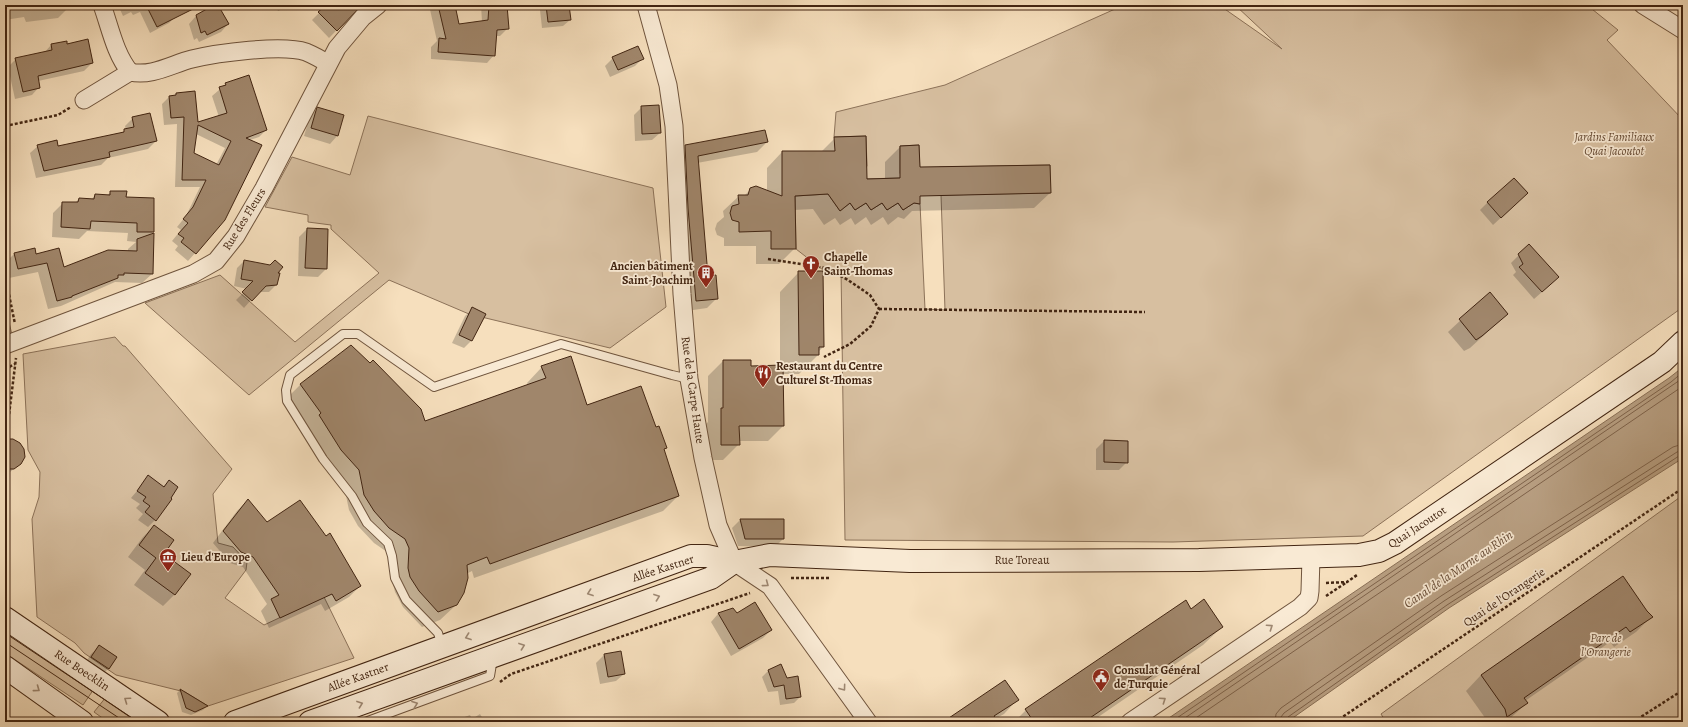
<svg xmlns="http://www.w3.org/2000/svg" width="1688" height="727" font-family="Alegreya,serif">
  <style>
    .green { fill: #d7bfa0; stroke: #8c7259 }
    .water { fill: #b9a083; stroke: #896f56 }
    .shadow { fill: #0003; fill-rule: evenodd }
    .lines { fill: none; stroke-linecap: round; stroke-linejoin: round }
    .shore { stroke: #7e624a; stroke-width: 1 }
    .building { fill: #a0866b; stroke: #422512; fill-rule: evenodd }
    .lane-casing { stroke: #6f543d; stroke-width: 10 }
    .street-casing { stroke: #6f543d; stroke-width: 19 }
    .secondary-casing { stroke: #422512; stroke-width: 24 }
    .path { stroke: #422512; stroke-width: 2.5; stroke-dasharray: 3 2; stroke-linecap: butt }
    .lane { stroke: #f9ead4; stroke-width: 8 }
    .street { stroke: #f9ead4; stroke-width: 17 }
    .secondary { stroke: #f9ead4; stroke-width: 22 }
    .tram { stroke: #422512; stroke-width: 1 }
    .oneway { stroke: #9e8873 }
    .labels { text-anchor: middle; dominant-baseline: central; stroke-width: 3.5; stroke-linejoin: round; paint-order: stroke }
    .park-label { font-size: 12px; font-style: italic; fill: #674c36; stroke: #f9ead4 }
    .street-label { font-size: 12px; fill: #422512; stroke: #f9ead4 }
    .poi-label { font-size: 12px; font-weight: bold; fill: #422512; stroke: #f9ead4; text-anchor: start }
    .water-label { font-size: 13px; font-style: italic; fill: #664a34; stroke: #f9ead4 }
  </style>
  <rect width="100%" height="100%" fill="#f6dfbd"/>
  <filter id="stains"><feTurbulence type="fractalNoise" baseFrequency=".005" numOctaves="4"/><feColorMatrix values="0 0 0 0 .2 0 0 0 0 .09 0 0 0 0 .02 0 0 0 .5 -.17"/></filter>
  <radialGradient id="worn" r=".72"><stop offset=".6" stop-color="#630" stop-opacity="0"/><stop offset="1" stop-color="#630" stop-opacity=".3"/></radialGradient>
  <g class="green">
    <polygon points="1124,5 1219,5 1282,49 1235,5 1587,5 1618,30 1607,40 1683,120 1683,307 1363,536 1173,542 845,540 841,269 823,270 796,249 795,196 828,194 840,211 850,203 855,210 866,203 871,210 882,203 887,210 898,203 903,210 914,203 920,204 925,309 945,310 941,195 1050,193 1050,165 940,167 920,178 919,145 900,146 900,173 902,178 858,179 867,166 866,136 834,137 836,112 945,85"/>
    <polygon points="368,116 653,188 666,307 610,348 469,314 389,280 249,395 145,303 220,275 295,342 379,273 331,229 331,225 308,222 308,215 265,207 292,157 350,175"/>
    <polygon points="5,305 12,335 5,337"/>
    <polygon points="115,337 123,346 125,346 232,469 213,494 218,543 233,547 247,562 246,570 225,598 264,625 324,597 354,658 208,706 185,692 116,675 84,653 75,643 37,617 32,519 39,497 40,472 28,450 23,354"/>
    <polygon points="1683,495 1683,722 1386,722 1381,714"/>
    <polygon points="5,624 98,683 83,705 5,653"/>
    <polygon points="106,697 148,722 108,722 94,712"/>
  </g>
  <polygon class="water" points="1683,367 1683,458 1449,608 1287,722 1163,722 1669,378"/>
  <g class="shadow">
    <polygon points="5,5 68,5 69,7 58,18 26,22 24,17 5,20"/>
    <polygon points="118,5 171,5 176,16 169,23 150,33 140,12 133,15 131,12 123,16"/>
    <polygon points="217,5 228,24 221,32 199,42 197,38 194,40 189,24 196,16"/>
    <polygon points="275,5 292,5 278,11"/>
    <polygon points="327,5 361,5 329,38 312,20"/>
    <polygon points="429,5 454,5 459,25 482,22 481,5 506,5 508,28 500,36 495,36 494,55 487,63 431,59 431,47 437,41"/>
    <polygon points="544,5 568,5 570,20 563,26 542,28 540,10"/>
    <polygon points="66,42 66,45 92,63 84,71 38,81 39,87 32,95 15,99 8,67 16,59 44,53 51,45"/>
    <polygon points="613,58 643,58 635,66 610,77 605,66"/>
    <path d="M226 84 266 130 259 137 250 140 224 220 188 261 175 250 178 246 172 241 181 230 177 227 186 216 200 187H175L177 124 164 125 162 104 169 97 173 96 176 94 197 124 219 117 212 96ZM196 134 225 148 216 165 192 154Z"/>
    <polygon points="642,107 660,133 652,140 635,141 634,115"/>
    <polygon points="318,108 343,116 337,136 330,144 304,136 310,116"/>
    <polygon points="133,118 156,141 148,149 108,158 101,165 36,178 30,153 38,146 58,147 121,133 126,130 125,126"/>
    <polygon points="835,138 866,180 885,179 885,162 900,147 919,168 1050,193 1034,208 912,211 904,219 898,217 888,225 883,217 871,225 866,217 855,225 851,218 840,225 835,218 824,225 813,209 794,210 795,248 779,264 756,264 756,246 724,246 724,238 717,235 715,229 717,223 724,217 723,211 739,196 744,196 751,189 767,191 767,168 782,152 821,152"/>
    <polygon points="767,142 757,152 697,163 707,277 717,298 707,308 686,311 675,156 685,146"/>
    <polygon points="111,192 125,198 153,199 153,232 150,235 152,274 142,283 115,282 61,306 48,309 38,272 9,278 5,263 14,254 35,255 63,268 128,252 128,249 136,242 127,241 128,233 87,231 79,239 52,237 53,213 63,203 75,203 79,199 91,200 95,195 106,196"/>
    <polygon points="1519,201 1493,225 1480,210 1488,202"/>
    <polygon points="307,229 327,230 326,269 318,277 298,276 299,237"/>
    <polygon points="1519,255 1550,285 1534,299 1513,275 1516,272 1511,263"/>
    <polygon points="244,261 270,266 276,273 277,284 269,292 258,292 244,308 236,300 247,289 234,286 237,268"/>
    <polygon points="799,272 823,347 818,352 818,355 799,374 782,374 783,426 768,441 739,441 739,444 723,460 706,460 706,424 708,422 708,376 723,361 750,367 780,366 780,292"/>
    <polygon points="1490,293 1507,314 1470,348 1464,351 1448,332"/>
    <polygon points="473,309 484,314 471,341 464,348 452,343 465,316"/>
    <polygon points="351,346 424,422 528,386 527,383 542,367 587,406 655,428 666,448 663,450 678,496 663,511 474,578 472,571 466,574 456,605 440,620 422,627 403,607 395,592 393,584 394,564 390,554 374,543 358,526 349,510 344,486 285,400 300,385"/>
    <polygon points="5,441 20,464 10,472 5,472"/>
    <polygon points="1104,441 1127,462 1119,470 1096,470 1096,449"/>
    <polygon points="149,477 163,487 169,481 155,520 148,527 138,520 143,514 136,508 140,504 131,498"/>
    <polygon points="248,500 267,523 360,586 349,597 325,611 321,604 269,628 261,611 267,604 243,567 230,563 213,543 237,511"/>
    <polygon points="740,520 783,520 783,539 775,547 738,546 732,528"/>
    <polygon points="154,526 175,594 163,606 134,585 145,570 128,557 143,537"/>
    <polygon points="1622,577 1646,612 1651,617 1636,632 1614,647 1610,642 1525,701 1527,703 1506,722 1488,722 1466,691 1481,675"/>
    <polygon points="1186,601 1191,610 1222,627 1203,645 1091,722 1014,722 1026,710"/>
    <polygon points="733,609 736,615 771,630 763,638 731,656 711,622 718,614"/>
    <polygon points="99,647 115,658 108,669 101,676 84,665 91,654"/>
    <polygon points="620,652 624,674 616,681 600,684 596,663 604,655"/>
    <polygon points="768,671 787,679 800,697 794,703 780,705 778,691 768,692 762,677"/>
    <polygon points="180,690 206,707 203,710 191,715 182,712 177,693"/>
    <polygon points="1017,700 1004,714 995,719 997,722 944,722"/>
    <polygon points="480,714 485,722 451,722 470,715 472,719"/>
  </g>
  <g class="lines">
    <g class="shore">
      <polyline points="1171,722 1671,382 1683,372"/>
      <polyline points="1179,722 1683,378"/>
      <polyline points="1190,722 1683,386"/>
      <polyline points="1275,722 1276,714 1281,708 1441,596 1673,447 1683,444"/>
      <polyline points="1281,722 1281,717 1284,713 1444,601 1677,452 1683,450"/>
      <polyline points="1286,722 1288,717 1447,605 1679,456 1683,455"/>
    </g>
  </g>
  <g class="building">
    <polygon points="146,5 201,5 157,27"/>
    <polygon points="214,5 218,5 229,24 207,35 205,31 201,33 196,15"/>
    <polygon points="326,5 362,5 337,31 318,12"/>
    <polygon points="438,5 455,5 459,24 488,20 489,5 507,5 509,29 497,30 495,56 438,52 439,38 446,39"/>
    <polygon points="546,5 569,5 571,20 548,22"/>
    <polygon points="88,39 93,63 38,76 40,88 23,92 15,58 52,50 51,44 67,41 67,44"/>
    <polygon points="638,46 644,59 618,70 612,57"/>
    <path d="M249 75 267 130 246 138 262 145 225 220 196 254 181 242 184 238 178 234 188 223 183 219 193 207 206 180H182L184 117 171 118 169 96 176 95V93L195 91 198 122 227 113 219 87 226 85 225 83ZM198 125 231 141 219 165 194 153Z"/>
    <polygon points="659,105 661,133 642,134 641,106"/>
    <polygon points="317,107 344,115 338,136 311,128"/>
    <polygon points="150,113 157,141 109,152 110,157 44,171 37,145 57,140 58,146 124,132 124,129 134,127 132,117"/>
    <polygon points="765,130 768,142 698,156 708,276 716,275 718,299 696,301 688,208 685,145"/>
    <polygon points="866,136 867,179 900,178 900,146 919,145 920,167 1050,165 1051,193 920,196 920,204 914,203 903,210 898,203 887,210 882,203 871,210 866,203 855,210 850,203 840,211 828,194 795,196 796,249 771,249 771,231 739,232 739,222 732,220 730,213 732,206 739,204 738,195 748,195 750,188 756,186 782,196 782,151 835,151 834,137"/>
    <polygon points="1514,178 1528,193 1501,218 1487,202"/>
    <polygon points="110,191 127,191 126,197 154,198 154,232 137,232 137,223 91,221 90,229 61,227 62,202 78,202 79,198 94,199 95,194 110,195"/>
    <polygon points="307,228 328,229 327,269 305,268"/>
    <polygon points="154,233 153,274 124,273 124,275 118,275 118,278 72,296 72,297 57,301 47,263 18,269 14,253 35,248 36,254 59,248 64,267 108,250 137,251 137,239"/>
    <polygon points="1529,244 1559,277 1542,292 1519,267 1523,264 1518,254"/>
    <polygon points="244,260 270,265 275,260 283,267 278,273 280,273 277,285 266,286 252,301 242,292 253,281 241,279"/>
    <polygon points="798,271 823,271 824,347 819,347 819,355 799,355"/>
    <polygon points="1490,292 1508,314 1482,336 1476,340 1459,319"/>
    <polygon points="472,307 486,314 472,341 459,335"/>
    <polygon points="351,345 370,363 373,360 421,409 425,421 546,378 541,366 571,356 587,405 641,386 656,427 659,426 667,448 664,449 679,496 490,564 487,557 467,565 468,578 464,593 457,605 438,612 419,591 410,577 408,568 409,548 405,539 389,528 374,511 364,495 359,470 341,450 319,415 321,413 300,384"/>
    <polygon points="723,360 751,360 751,366 783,365 784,426 739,426 740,445 721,445 721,408 723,408"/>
    <polygon points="5,439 13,439 20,443 24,449 25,457 21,464 14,469 5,469"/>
    <polygon points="1104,440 1128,441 1128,463 1104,462"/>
    <polygon points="148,475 164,487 169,480 178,487 171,498 172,499 156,521 145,512 150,506 143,501 146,497 137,491"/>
    <polygon points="248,499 267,522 300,500 326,536 330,533 361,586 336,601 332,594 280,618 271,599 279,595 253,557 241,552 223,531"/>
    <polygon points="740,519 784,519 784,539 745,539"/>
    <polygon points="154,525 174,540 164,554 191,574 175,595 145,573 156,558 139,545"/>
    <polygon points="1623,576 1647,611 1653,617 1630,632 1626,627 1524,698 1528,703 1507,717 1505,709 1481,675"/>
    <polygon points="1204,599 1223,627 1084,722 1034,722 1025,709 1186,600 1191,609"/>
    <polygon points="755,602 772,630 739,649 718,613 733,608 737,613"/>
    <polygon points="99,645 117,657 109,669 91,657"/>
    <polygon points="621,651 625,674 608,677 604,654"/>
    <polygon points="781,664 787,678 798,676 801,697 786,699 784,685 774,687 768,670"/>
    <polygon points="1005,680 1019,700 994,716 998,722 943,722"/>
    <polygon points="180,689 208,706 195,712 186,708"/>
  </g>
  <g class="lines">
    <defs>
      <g id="lane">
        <polyline points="442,646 438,633 406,600 395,578 392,556 388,543 367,523 352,496 323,459 287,401 286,390 290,375 343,334 358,334 434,387 561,344 672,375 689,379"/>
        <polyline points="365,722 490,676 493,658"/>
      </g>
      <g id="street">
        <path d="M102 5C110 27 115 54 130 72"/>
        <polyline points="646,5 668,85 674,126 682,294 689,379 703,458 718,525 734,562 770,586 868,722"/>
        <polyline points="1643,5 1683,30"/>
        <path d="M84 100 130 72C152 77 172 64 192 59 217 53 282 44 306 52 313 55 321 59 328 64"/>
        <polyline points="5,345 193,274 216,261 236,236 264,188 337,48 363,17 378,5"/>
        <polyline points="1130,722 1300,607 1309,598 1310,591 1311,557"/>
      </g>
      <g id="secondary">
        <polyline points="5,618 158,722"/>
        <polyline points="5,667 82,722"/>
        <polyline points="235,722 691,556 707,556 734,562"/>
        <polyline points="310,722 711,578 734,562 770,555 910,561 1199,560 1359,555 1379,551 1395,543 1662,362 1683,342"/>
      </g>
    </defs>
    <use href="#lane" class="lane-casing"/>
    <use href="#street" class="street-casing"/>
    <use href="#secondary" class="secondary-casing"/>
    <g class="path">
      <polyline points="5,126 58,115 71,107"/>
      <polyline points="768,259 826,268 848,280 870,295 879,309 871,326 850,344 824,357"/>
      <polyline points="5,275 15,324"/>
      <polyline points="879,309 1145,312"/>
      <polyline points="5,369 15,364"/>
      <polyline points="6,439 16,358"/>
      <polyline points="791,578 830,578"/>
      <polyline points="1326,583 1347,582 1357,575"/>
      <polyline points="1326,596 1347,582"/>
      <polyline points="500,682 511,674 750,593"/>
      <polyline points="185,722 191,720 195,722"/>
      <polyline points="1335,722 1683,488"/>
      <polyline points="1633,722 1683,690"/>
    </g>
    <use href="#lane" class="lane"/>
    <use href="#street" class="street"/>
    <use href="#secondary" class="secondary"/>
    <g class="tram">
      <polyline points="5,633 138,722"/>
      <polyline points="5,642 125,722"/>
    </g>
  </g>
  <defs><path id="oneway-chevron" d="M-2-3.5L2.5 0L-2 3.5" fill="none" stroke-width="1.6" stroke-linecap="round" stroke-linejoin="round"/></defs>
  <g class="oneway">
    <use href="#oneway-chevron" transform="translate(766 584) rotate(37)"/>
    <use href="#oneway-chevron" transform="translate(590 593) rotate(160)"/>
    <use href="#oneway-chevron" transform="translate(657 597) rotate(-20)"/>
    <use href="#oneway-chevron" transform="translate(1270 627) rotate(-34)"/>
    <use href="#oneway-chevron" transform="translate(468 637) rotate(160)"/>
    <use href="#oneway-chevron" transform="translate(522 646) rotate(-20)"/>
    <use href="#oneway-chevron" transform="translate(843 688) rotate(54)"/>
    <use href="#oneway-chevron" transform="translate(37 689) rotate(36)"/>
    <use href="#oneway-chevron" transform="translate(127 700) rotate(-145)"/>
    <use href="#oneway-chevron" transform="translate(1163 700) rotate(-34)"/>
    <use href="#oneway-chevron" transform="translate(360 704) rotate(-20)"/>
    <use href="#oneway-chevron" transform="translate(415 704) rotate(-20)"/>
  </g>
  <defs>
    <symbol id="church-pin" viewBox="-11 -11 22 30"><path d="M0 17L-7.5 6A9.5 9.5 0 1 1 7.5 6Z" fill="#8f2418" stroke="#f9ead4"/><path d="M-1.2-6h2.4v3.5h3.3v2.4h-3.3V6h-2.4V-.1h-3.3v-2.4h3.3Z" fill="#fff"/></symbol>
    <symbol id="building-pin" viewBox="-11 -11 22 30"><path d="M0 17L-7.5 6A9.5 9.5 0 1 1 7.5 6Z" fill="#8f2418" stroke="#f9ead4"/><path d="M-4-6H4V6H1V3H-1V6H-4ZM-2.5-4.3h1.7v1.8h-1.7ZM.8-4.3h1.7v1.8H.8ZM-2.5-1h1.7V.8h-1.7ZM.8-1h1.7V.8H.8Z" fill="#fff"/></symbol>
    <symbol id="restaurant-pin" viewBox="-11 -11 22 30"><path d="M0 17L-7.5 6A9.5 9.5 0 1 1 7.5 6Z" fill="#8f2418" stroke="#f9ead4"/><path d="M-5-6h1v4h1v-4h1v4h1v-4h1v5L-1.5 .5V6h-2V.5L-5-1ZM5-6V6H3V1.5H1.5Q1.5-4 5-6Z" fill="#fff"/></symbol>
    <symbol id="museum-pin" viewBox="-11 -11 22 30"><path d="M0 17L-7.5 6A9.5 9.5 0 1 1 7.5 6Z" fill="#8f2418" stroke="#f9ead4"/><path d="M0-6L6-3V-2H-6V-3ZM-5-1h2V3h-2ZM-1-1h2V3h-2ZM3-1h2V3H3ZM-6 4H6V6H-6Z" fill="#fff"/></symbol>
    <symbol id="civic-pin" viewBox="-11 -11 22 30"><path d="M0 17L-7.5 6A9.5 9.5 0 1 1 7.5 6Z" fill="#8f2418" stroke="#f9ead4"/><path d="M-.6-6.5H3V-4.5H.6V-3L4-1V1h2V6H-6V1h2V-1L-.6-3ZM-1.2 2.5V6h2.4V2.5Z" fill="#fff"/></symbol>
  </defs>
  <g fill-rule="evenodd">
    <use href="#church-pin" x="801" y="254" width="20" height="27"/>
    <use href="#building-pin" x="696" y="263" width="20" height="27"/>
    <use href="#restaurant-pin" x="753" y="363" width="20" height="27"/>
    <use href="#museum-pin" x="158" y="547" width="20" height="27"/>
    <use href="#civic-pin" x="1091" y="667" width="20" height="27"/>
  </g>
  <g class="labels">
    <g class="park-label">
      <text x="1614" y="137">Jardins Familiaux<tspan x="1614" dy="14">Quai Jacoutot</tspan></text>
      <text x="1606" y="638">Parc de<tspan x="1606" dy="14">l'Orangerie</tspan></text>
    </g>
    <g class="street-label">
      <text transform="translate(244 219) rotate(-58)">Rue des Fleurs</text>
      <text transform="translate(693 390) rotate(82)">Rue de la Carpe Haute</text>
      <text transform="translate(1417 527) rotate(-33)">Quai Jacoutot</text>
      <text x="1022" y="560">Rue Toreau</text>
      <text transform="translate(663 568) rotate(-18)">Allée Kastner</text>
      <text transform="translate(1504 597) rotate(-34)">Quai de l'Orangerie</text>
      <text transform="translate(82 670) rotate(34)">Rue Boecklin</text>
      <text transform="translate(358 677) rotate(-20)">Allée Kastner</text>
    </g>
    <g class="poi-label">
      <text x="824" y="257">Chapelle<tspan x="824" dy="14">Saint-Thomas</tspan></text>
      <text x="693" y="266" text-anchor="end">Ancien bâtiment<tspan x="693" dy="14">Saint-Joachim</tspan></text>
      <text x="776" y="366">Restaurant du Centre<tspan x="776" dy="14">Culturel St-Thomas</tspan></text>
      <text x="181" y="557">Lieu d'Europe</text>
      <text x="1114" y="670">Consulat Général<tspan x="1114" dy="14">de Turquie</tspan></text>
    </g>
    <g class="water-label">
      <text transform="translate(1458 569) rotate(-34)">Canal de la Marne au Rhin</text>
    </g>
  </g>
  <rect width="1688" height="727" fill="none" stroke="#f6dfbd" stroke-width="20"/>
  <rect x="6" y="6" width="1676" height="715" fill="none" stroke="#422512" stroke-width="2"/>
  <rect x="10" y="10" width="1668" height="707" fill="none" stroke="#422512"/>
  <rect width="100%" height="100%" filter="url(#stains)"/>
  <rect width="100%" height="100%" fill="url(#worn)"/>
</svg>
